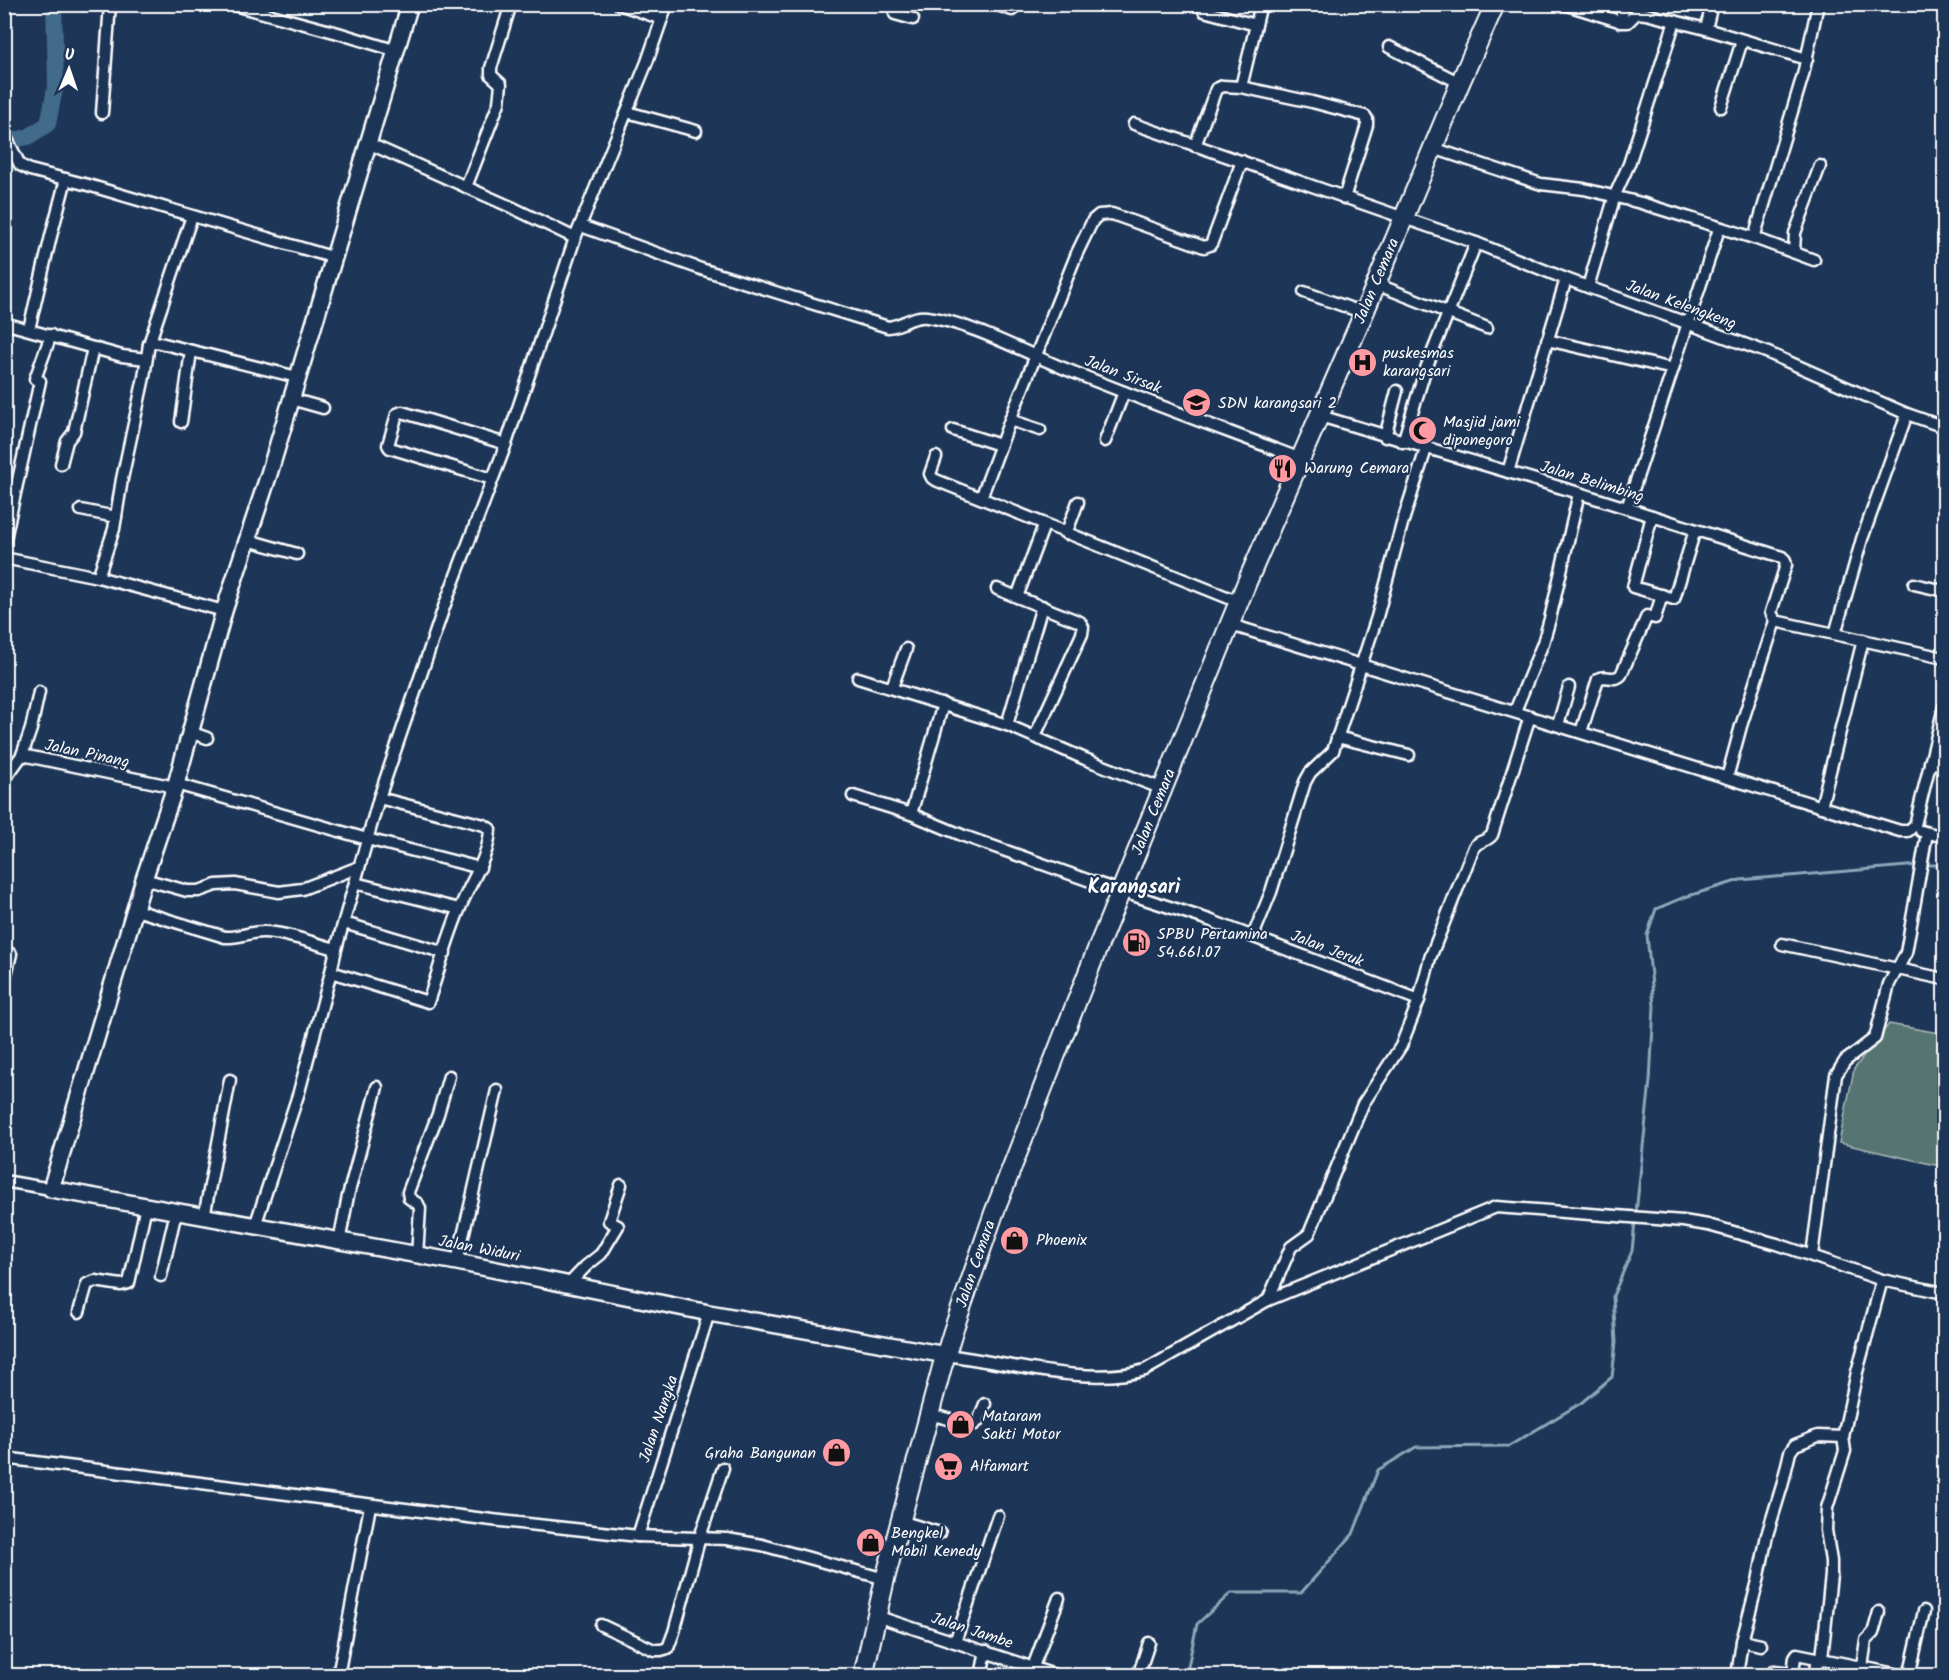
<svg xmlns="http://www.w3.org/2000/svg" width="1949" height="1680" font-family="Kalam,sans-serif">
  <style>
    .green { fill: #577472; stroke: #abbab8; stroke-width: 1.5 }
    .lines { fill: none; stroke-linecap: round; stroke-linejoin: round }
    .stream { stroke: #8ea6b8; stroke-width: 3 }
    .river { stroke: #426b89; stroke-width: 16 }
    .street-casing { stroke: #fff; stroke-width: 15 }
    .secondary-casing { stroke: #fff; stroke-width: 20 }
    .primary-casing { stroke: #fff; stroke-width: 22 }
    .street { stroke: #1d3557; stroke-width: 10 }
    .secondary { stroke: #1d3557; stroke-width: 15 }
    .primary { stroke: #1d3557; stroke-width: 18 }
    .labels { text-anchor: middle; dominant-baseline: central; stroke-width: 4.5; stroke-linejoin: round; paint-order: stroke }
    .street-label { font-size: 16px; fill: #fff; stroke: #1d3557 }
    .poi-label { font-size: 16px; fill: #fff; stroke: #1d3557; text-anchor: start }
    .quarter-label { font-size: 20px; font-weight: bold; fill: #fff; stroke: #1d3557 }
  </style>
  <rect width="100%" height="100%" fill="#1d3557"/>
  <filter id="ink" filterUnits="userSpaceOnUse"><feTurbulence type="fractalNoise" baseFrequency=".0167" numOctaves="2"/><feDisplacementMap in="SourceGraphic" scale="12" xChannelSelector="R" yChannelSelector="G"/><feConvolveMatrix kernelMatrix="1 2 1 2 8 2 1 2 1" color-interpolation-filters="sRGB"/></filter>
  <g filter="url(#ink)">
    <polygon class="green" points="1889,1024 1944,1034 1944,1167 1839,1143 1854,1069"/>
    <g class="lines">
      <g class="stream">
        <polyline points="1925,865 1944,865"/>
        <polyline points="1186,1676 1197,1624 1231,1593 1301,1593 1353,1534 1378,1470 1416,1447 1509,1446 1581,1403 1612,1377 1616,1342 1613,1296 1632,1251 1650,1081 1654,1006 1647,935 1656,909 1685,897 1740,880 1919,865"/>
      </g>
      <polyline class="river" points="4,142 28,137 48,124 56,84 54,4"/>
      <defs>
        <g id="street">
          <polyline points="230,4 338,33 397,51"/>
          <polyline points="619,4 662,19"/>
          <polyline points="896,4 895,14 913,19"/>
          <polyline points="994,4 1012,10"/>
          <polyline points="1261,4 1241,87 1312,102 1365,116 1367,119 1367,125 1344,198"/>
          <polyline points="1564,4 1622,22 1628,22 1637,13 1646,14 1706,29 1807,59"/>
          <polyline points="1204,11 1256,25"/>
          <polyline points="1620,22 1625,4"/>
          <polyline points="1706,29 1712,4"/>
          <polyline points="1389,47 1460,83"/>
          <polyline points="1721,107 1742,41"/>
          <polyline points="627,112 696,131"/>
          <polyline points="102,113 110,4"/>
          <polyline points="1134,124 1476,243 1566,279 1766,352 1907,414 1944,427"/>
          <polyline points="4,133 20,165 30,170 88,185 335,258"/>
          <polyline points="370,144 511,207 575,238 647,62 667,4"/>
          <polyline points="1195,146 1216,89 1223,86 1241,87"/>
          <polyline points="1433,148 1541,184 1584,189 1641,203 1754,238 1814,260"/>
          <polyline points="466,187 499,103 501,84 491,75 491,68 511,4"/>
          <path d="M581 226 701 269 888 327C902 326 912 315 927 317 968 322 1024 352 1063 368 1142 400 1222 429 1301 459"/>
          <polyline points="1754,238 1803,75 1818,4"/>
          <polyline points="1794,252 1795,233 1820,166"/>
          <polyline points="1376,284 1487,328"/>
          <polyline points="1588,287 1615,195 1629,164 1675,21"/>
          <polyline points="1304,292 1364,313"/>
          <polyline points="4,323 122,356 146,359"/>
          <polyline points="29,329 51,236 66,179"/>
          <polyline points="1547,340 1673,369"/>
          <polyline points="149,344 192,216"/>
          <polyline points="291,399 323,408"/>
          <polyline points="1320,416 1579,493 1782,557 1785,560 1786,565 1771,612 1775,621 1741,726 1727,778"/>
          <polyline points="1010,420 1040,430"/>
          <polyline points="181,422 191,351"/>
          <polyline points="953,430 1000,445"/>
          <polyline points="1385,437 1397,391"/>
          <polyline points="1105,441 1124,392"/>
          <polyline points="1403,442 1425,371 1476,243"/>
          <polyline points="936,457 930,474 932,478 938,481 1239,602"/>
          <polyline points="61,464 67,441 74,432 93,348"/>
          <polyline points="1508,472 1566,279"/>
          <polyline points="492,479 390,448 388,445 397,414 402,412 506,444"/>
          <polyline points="981,498 1010,420 1077,253 1093,220 1099,215 1112,214 1204,247 1210,245 1212,242 1242,161"/>
          <polyline points="1627,508 1719,229"/>
          <polyline points="81,510 116,517"/>
          <polyline points="1652,516 1633,587 1674,599 1695,530"/>
          <polyline points="1066,534 1078,502"/>
          <polyline points="248,540 297,554"/>
          <polyline points="4,543 40,381 35,379 51,335"/>
          <polyline points="4,558 98,577 224,611"/>
          <polyline points="98,577 114,529 122,479 144,377 149,344 156,342 297,377"/>
          <polyline points="1914,584 1944,591"/>
          <polyline points="997,589 1080,622 1083,627 1082,634 1035,736"/>
          <polyline points="1017,597 1044,525"/>
          <polyline points="1775,621 1944,658"/>
          <polyline points="1231,625 1900,831 1908,831 1915,825 1944,707"/>
          <polyline points="1835,634 1862,539 1907,414"/>
          <polyline points="858,678 1007,725 1085,759 1163,789"/>
          <polyline points="892,687 906,649"/>
          <polyline points="1515,711 1543,643 1550,619 1579,493"/>
          <polyline points="1007,725 1042,606"/>
          <polyline points="1558,725 1569,687"/>
          <polyline points="190,732 207,738"/>
          <path d="M1581 732 1598 679C1605 674 1614 682 1621 675L1647 616 1655 618 1662 595"/>
          <polyline points="1337,737 1409,755"/>
          <polyline points="22,755 31,729 39,692"/>
          <polyline points="1930,762 1944,765"/>
          <polyline points="4,780 22,755 175,787"/>
          <polyline points="176,784 367,839 480,868"/>
          <polyline points="853,796 911,814 964,836 1093,882 1209,920 1419,1000"/>
          <polyline points="1821,807 1863,640"/>
          <polyline points="911,814 943,704"/>
          <polyline points="1921,831 1944,837"/>
          <polyline points="144,879 187,891 199,891 216,885 235,884 279,892 302,889 359,867"/>
          <polyline points="355,883 459,909"/>
          <path d="M136 910 225 937C238 938 249 932 262 932 281 931 316 944 336 949L379 798 444 607 506 444 575 238"/>
          <polyline points="344,923 445,953"/>
          <polyline points="1253,936 1271,892 1305,782 1310,773 1333,751 1377,617 1402,524 1426,449"/>
          <polyline points="1782,944 1944,979"/>
          <path d="M336 949 331 972 428 1002C439 970 447 938 460 908 470 882 489 858 490 829L484 825 379 798"/>
          <polyline points="4,983 11,954"/>
          <polyline points="4,1181 51,1189"/>
          <polyline points="204,1217 230,1080"/>
          <polyline points="255,1226 299,1092 331,972"/>
          <polyline points="339,1242 348,1196 377,1087"/>
          <polyline points="1812,1255 1836,1075 1845,1061 1875,1038 1889,984 1906,953 1927,833"/>
          <polyline points="417,1256 420,1208 418,1204 409,1198 408,1192 438,1114 449,1076"/>
          <polyline points="457,1262 497,1090"/>
          <polyline points="161,1276 176,1212"/>
          <polyline points="568,1285 586,1266 601,1254 618,1226 609,1221 621,1185"/>
          <path d="M1268 1300 1291 1247 1309 1234 1363 1104 1401 1046 1419 1000 1430 958 1474 847C1479 840 1487 842 1492 835L1530 716"/>
          <polyline points="79,1312 87,1284 95,1281 121,1285 129,1283 146,1206"/>
          <path d="M946 1355C1004 1362 1090 1387 1145 1370L1268 1300 1496 1207 1683 1221 1708 1225 1777 1244 1882 1280 1944 1293"/>
          <polyline points="929,1414 967,1424 975,1424 978,1421 985,1404"/>
          <polyline points="4,1458 492,1520 638,1536 727,1539 762,1545 885,1579"/>
          <polyline points="900,1521 940,1533"/>
          <polyline points="638,1536 709,1313"/>
          <polyline points="876,1616 1058,1676"/>
          <polyline points="601,1625 654,1650 661,1650 668,1648 674,1632 700,1537 723,1468"/>
          <polyline points="1742,1641 1761,1645"/>
          <polyline points="955,1642 998,1516"/>
          <polyline points="1822,1658 1831,1575 1831,1561 1826,1530 1827,1508 1845,1451 1843,1437 1857,1372 1882,1280"/>
          <polyline points="1033,1667 1059,1598"/>
          <polyline points="1862,1667 1866,1640 1873,1633 1879,1612"/>
          <polyline points="338,1676 370,1506"/>
          <polyline points="981,1676 986,1651"/>
          <polyline points="1138,1676 1149,1643"/>
          <polyline points="1737,1676 1742,1641 1758,1581 1767,1535 1782,1486 1790,1452 1795,1445 1818,1436 1843,1437"/>
          <polyline points="1772,1676 1774,1671 1793,1673 1795,1657 1797,1654 1905,1676"/>
          <polyline points="1815,1676 1818,1658"/>
          <polyline points="1909,1676 1924,1611"/>
        </g>
        <polyline id="secondary" points="410,4 269,474 224,611 176,784 144,879 51,1189 457,1262 709,1313 946,1355"/>
        <polyline id="primary" points="863,1676 885,1579 942,1367 953,1331 994,1213 1096,952 1247,582 1364,313 1460,83 1495,4"/>
      </defs>
      <use href="#street" class="street-casing"/>
      <use href="#secondary" class="secondary-casing"/>
      <use href="#primary" class="primary-casing"/>
      <use href="#street" class="street"/>
      <use href="#secondary" class="secondary"/>
      <use href="#primary" class="primary"/>
    </g>
  </g>
  <defs>
    <symbol id="hospital-disc" viewBox="-11 -11 22 22"><circle r="9.5" fill="#ff9aa2" stroke="#1d3557"/><path d="M-5-5h3v3.5h4V-5h3V5h-3V1.5h-4V5h-3Z" fill="#111"/></symbol>
    <symbol id="school-disc" viewBox="-11 -11 22 22"><circle r="9.5" fill="#ff9aa2" stroke="#1d3557"/><path d="M0-5L7-2L0 1L-7-2ZM-4 1L0 2.5L4 1V4Q0 6-4 4Z" fill="#111"/></symbol>
    <symbol id="mosque-disc" viewBox="-11 -11 22 22"><circle r="9.5" fill="#ff9aa2" stroke="#1d3557"/><path d="M3.5-4.9A6 6 0 1 0 3.5 4.9A5 5 0 1 1 3.5-4.9Z" fill="#111"/></symbol>
    <symbol id="restaurant-disc" viewBox="-11 -11 22 22"><circle r="9.5" fill="#ff9aa2" stroke="#1d3557"/><path d="M-5-6h1v4h1v-4h1v4h1v-4h1v5L-1.5 .5V6h-2V.5L-5-1ZM5-6V6H3V1.5H1.5Q1.5-4 5-6Z" fill="#111"/></symbol>
    <symbol id="fuel-disc" viewBox="-11 -11 22 22"><circle r="9.5" fill="#ff9aa2" stroke="#1d3557"/><path d="M-5.5-6h7V0h2V4h1.3V-2.5L3-4.5l.8-.8L6-3V5H2.5V1h-1V6h-7ZM-4.2-4.7v3.2H.2V-4.7Z" fill="#111"/></symbol>
    <symbol id="shop-disc" viewBox="-11 -11 22 22"><circle r="9.5" fill="#ff9aa2" stroke="#1d3557"/><path d="M-5-2.5h2.3a2.7 3.5 0 0 1 5.4 0H5L5.5 6h-11ZM-1.5-2.5h3a1.5 2.3 0 0 0-3 0Z" fill="#111"/></symbol>
    <symbol id="supermarket-disc" viewBox="-11 -11 22 22"><circle r="9.5" fill="#ff9aa2" stroke="#1d3557"/><path d="M-6-5.5h2.5l.6 2H6L4.5 2H-2.5L-4.4-4H-6ZM-1.5 3.2a1.3 1.3 0 1 0 .1 0ZM3 3.2a1.3 1.3 0 1 0 .1 0Z" fill="#111"/></symbol>
  </defs>
  <g fill-rule="evenodd">
    <use href="#hospital-disc" x="1346" y="346" width="33" height="33"/>
    <use href="#school-disc" x="1180" y="386" width="33" height="33"/>
    <use href="#mosque-disc" x="1406" y="414" width="33" height="33"/>
    <use href="#restaurant-disc" x="1266" y="452" width="33" height="33"/>
    <use href="#fuel-disc" x="1120" y="926" width="33" height="33"/>
    <use href="#shop-disc" x="998" y="1224" width="33" height="33"/>
    <use href="#shop-disc" x="944" y="1408" width="33" height="33"/>
    <use href="#shop-disc" x="820" y="1436" width="33" height="33"/>
    <use href="#supermarket-disc" x="932" y="1450" width="33" height="33"/>
    <use href="#shop-disc" x="854" y="1526" width="33" height="33"/>
  </g>
  <g class="labels">
    <g class="street-label">
      <text transform="translate(1377 281) rotate(-67)">Jalan Cemara</text>
      <text transform="translate(1681 305) rotate(20)">Jalan Kelengkeng</text>
      <text transform="translate(1123 375) rotate(21)">Jalan Sirsak</text>
      <text transform="translate(1592 482) rotate(17)">Jalan Belimbing</text>
      <text transform="translate(87 754) rotate(12)">Jalan Pinang</text>
      <text transform="translate(1154 812) rotate(-68)">Jalan Cemara</text>
      <text transform="translate(1327 949) rotate(21)">Jalan Jeruk</text>
      <text transform="translate(479 1249) rotate(11)">Jalan Widuri</text>
      <text transform="translate(976 1264) rotate(-71)">Jalan Cemara</text>
      <text transform="translate(659 1419) rotate(-71)">Jalan Nangka</text>
      <text transform="translate(972 1631) rotate(18)">Jalan Jambe</text>
    </g>
    <g class="poi-label">
      <text x="1383" y="353">puskesmas<tspan x="1383" dy="18">karangsari</tspan></text>
      <text x="1218" y="403">SDN karangsari 2</text>
      <text x="1443" y="422">Masjid jami<tspan x="1443" dy="18">diponegoro</tspan></text>
      <text x="1304" y="468">Warung Cemara</text>
      <text x="1157" y="934">SPBU Pertamina<tspan x="1157" dy="18">54.661.07</tspan></text>
      <text x="1036" y="1240">Phoenix</text>
      <text x="982" y="1416">Mataram<tspan x="982" dy="18">Sakti Motor</tspan></text>
      <text x="816" y="1453" text-anchor="end">Graha Bangunan</text>
      <text x="970" y="1466">Alfamart</text>
      <text x="891" y="1533">Bengkel<tspan x="891" dy="18">Mobil Kenedy</tspan></text>
    </g>
    <g class="quarter-label">
      <text x="1134" y="888">Karangsari</text>
    </g>
  </g>
  <rect width="1949" height="1680" fill="none" stroke="#1d3557" stroke-width="24"/>
  <rect x="12" y="12" width="1925" height="1656" fill="none" stroke="#fff" stroke-width="2" filter="url(#ink)"/>
  <g transform="translate(69 69) rotate(2)" stroke="#1d3557" stroke-width="4.5" paint-order="stroke">
  <path d="M0-4.5L10 22L0 15L-10 22Z" fill="#ffffff"/>
  <text y="-9" font-size="16" font-weight="bold" text-anchor="middle" fill="#ffffff">U</text>
  </g>
</svg>
